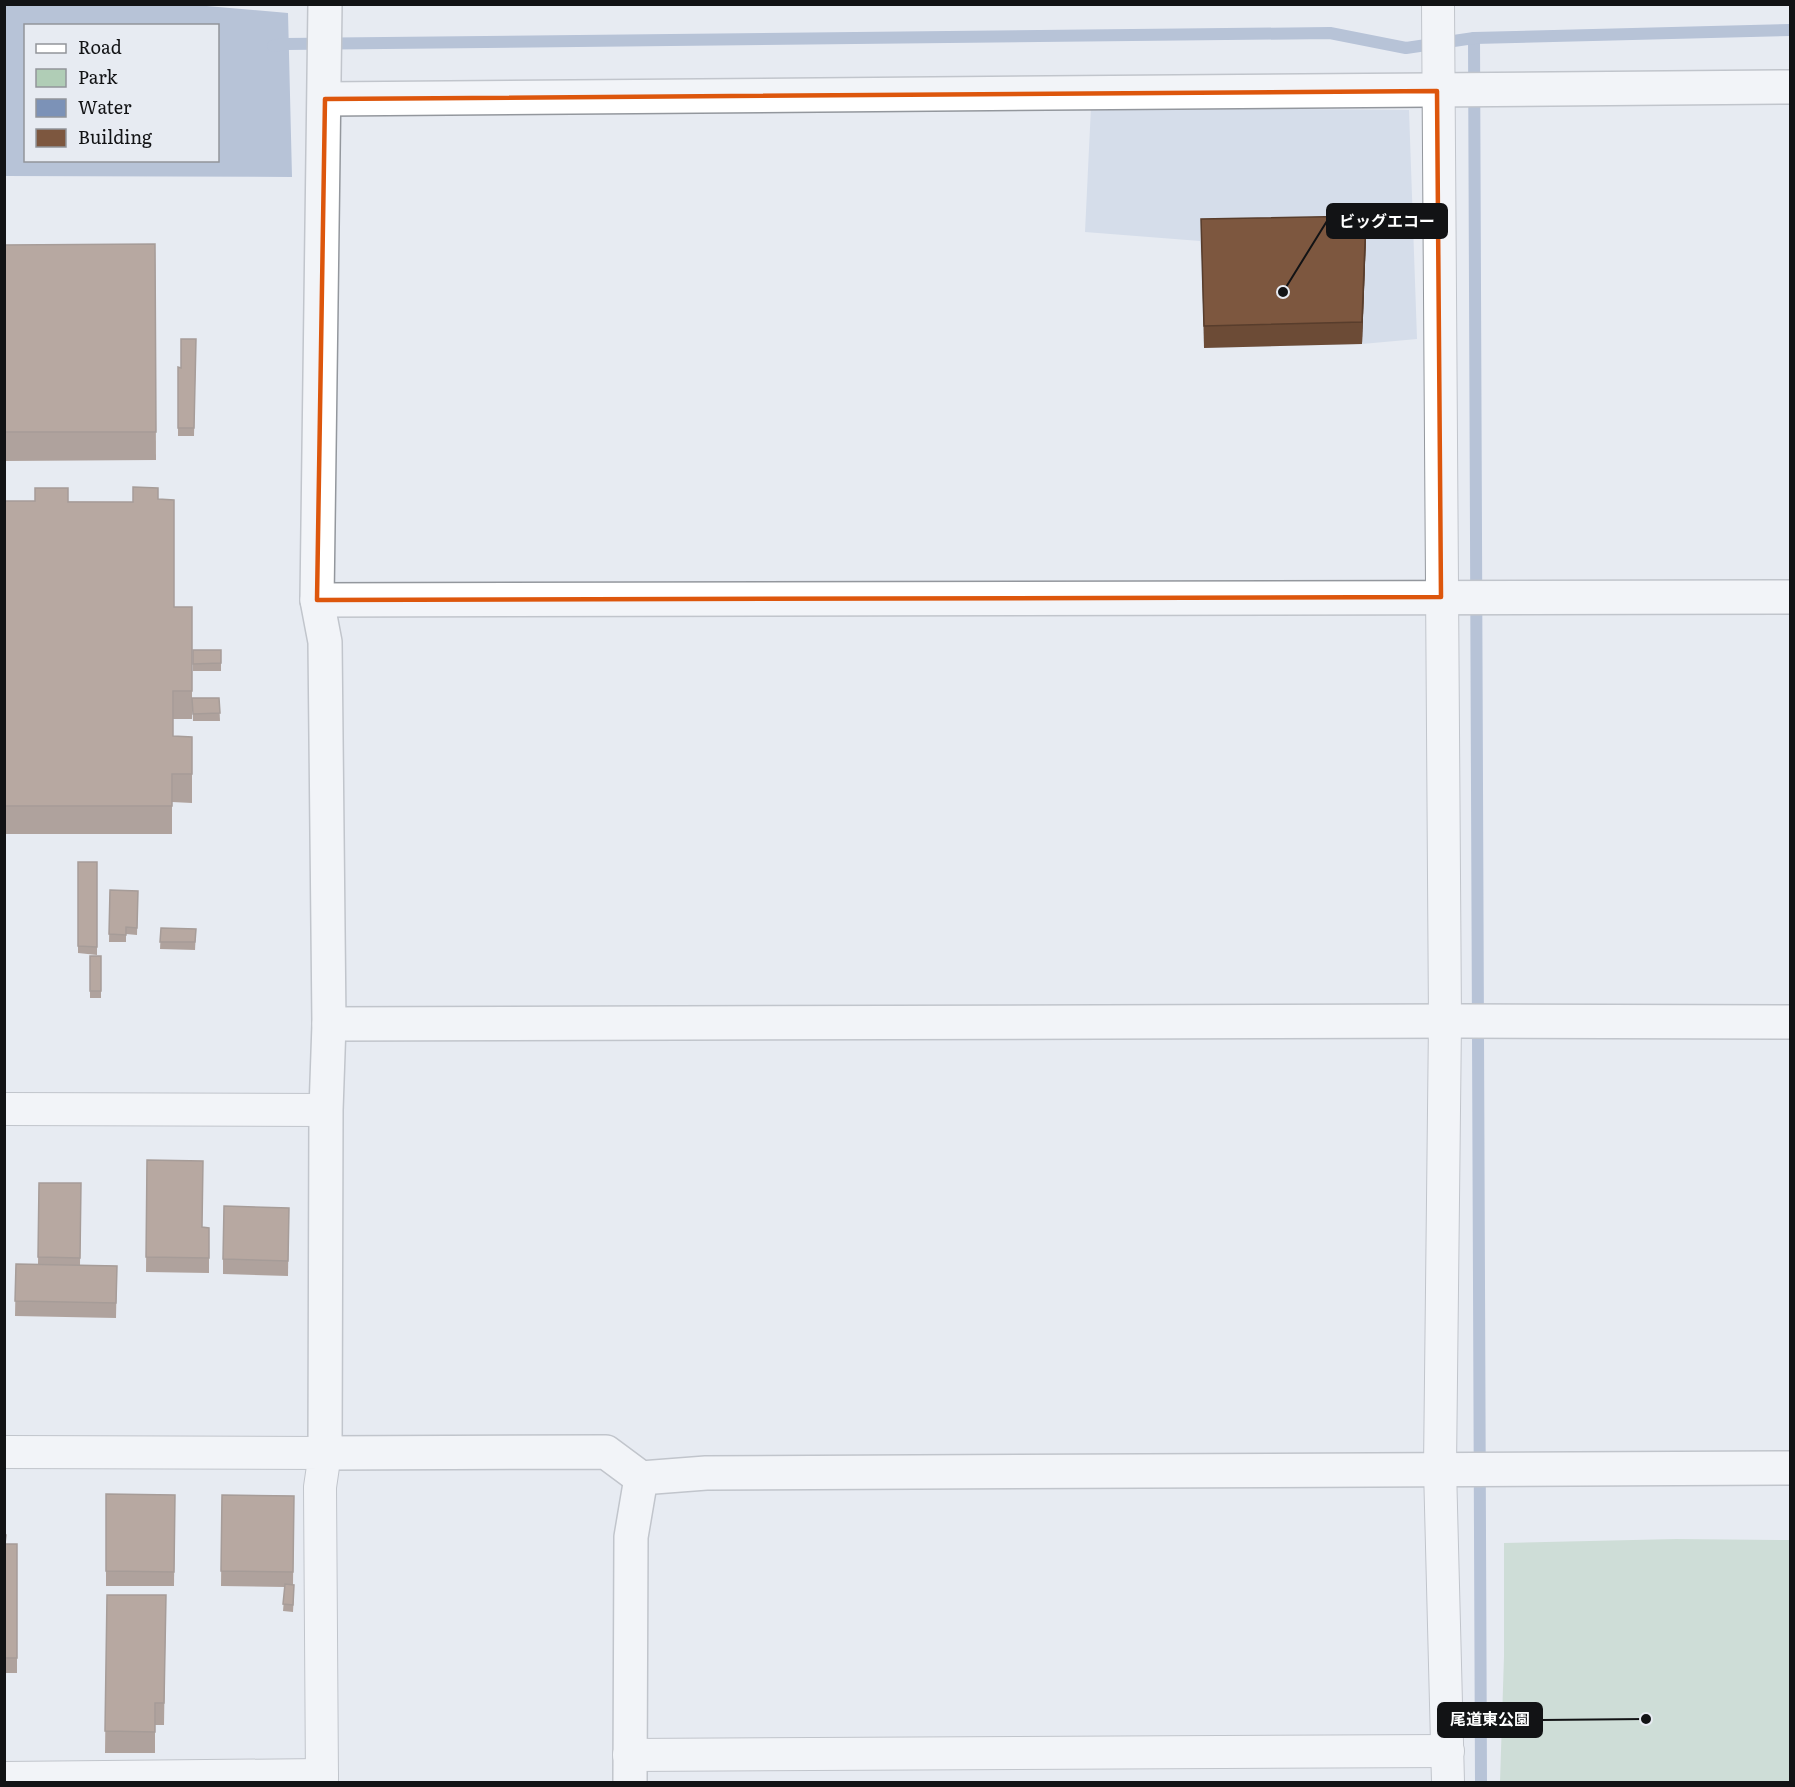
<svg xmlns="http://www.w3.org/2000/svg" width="1795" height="1787" font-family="Literata,'Noto Sans JP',serif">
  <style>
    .built { fill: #d5ddea }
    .green { fill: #b0cdb6 }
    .water { fill: #7c92b7; fill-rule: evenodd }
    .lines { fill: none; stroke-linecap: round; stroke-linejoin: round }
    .stream { stroke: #7c92b7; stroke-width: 12 }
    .street-casing { stroke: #93979d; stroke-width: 34 }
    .secondary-casing { stroke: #93979d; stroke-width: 36 }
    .street { stroke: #fff; stroke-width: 32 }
    .secondary { stroke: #fff; stroke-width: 33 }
    .wall { fill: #6c4b36 }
    .shaded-wall { fill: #583d2c }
    .building { fill: #7d573f; stroke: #583d2c; stroke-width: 1.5 }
    .marked { fill: none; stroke: #dd560c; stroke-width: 4.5; stroke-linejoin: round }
    .leader { fill: none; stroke: #121315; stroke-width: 2 }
    .callout-dot { fill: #121315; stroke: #e7ebf2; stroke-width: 2 }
    .callout { fill: #121315; stroke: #121315; stroke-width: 2 }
    .callout-label { font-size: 16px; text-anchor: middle; font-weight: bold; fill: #fff }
  </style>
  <rect width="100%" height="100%" fill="#e7ebf2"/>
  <polygon class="built" points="1091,107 1409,110 1417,339 1362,344 1204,348 1200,241 1085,232"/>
  <polygon class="green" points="1676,1539 1790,1540 1790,1782 1500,1782 1504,1656 1504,1543"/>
  <path class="water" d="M5 4 195 5 288 13 292 177 5 176ZM26 26H218V160H26Z"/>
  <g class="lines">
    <g class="stream">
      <polyline points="1474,38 1481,1782"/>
      <polyline points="273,46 285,44 1330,33 1406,48 1474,38 1790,30"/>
    </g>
    <defs>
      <g id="street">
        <polyline points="1438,4 1445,1021 1440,1468 1448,1782"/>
        <polyline points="4,1109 326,1110"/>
        <polyline points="4,1452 325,1453 320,1487 322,1782"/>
        <polyline points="629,1755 1448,1751"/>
        <polyline points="4,1778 322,1775"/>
      </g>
      <g id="secondary">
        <polyline points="325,4 317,600 325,642 329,1024 326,1110 325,1453 606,1452 641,1478 706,1473 1790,1468"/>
        <polyline points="325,99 1790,87"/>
        <polyline points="317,600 1790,597"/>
        <polyline points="329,1024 1463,1021 1790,1022"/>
        <polyline points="630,1782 631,1537 641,1478"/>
      </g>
    </defs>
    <use href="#street" class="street-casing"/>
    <use href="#secondary" class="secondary-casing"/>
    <use href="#street" class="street"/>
    <use href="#secondary" class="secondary"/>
  </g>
  <g class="wall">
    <polygon points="1201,219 1366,238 1362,344 1204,348"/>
    <polygon points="155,244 156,460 4,461 4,245"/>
    <polygon points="196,339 194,436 178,436 178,367 181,368"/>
    <polygon points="158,499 174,607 192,607 192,719 173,719 173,736 192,737 192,803 172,802 172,834 4,834 4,501 133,502"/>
    <rect x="193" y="650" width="28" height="21"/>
    <polygon points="192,698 219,698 220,721 193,721"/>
    <polygon points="78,862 97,862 97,955 78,953"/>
    <polygon points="110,890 138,891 137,935 126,934 126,942 109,942"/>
    <polygon points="161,928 196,929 195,950 160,949"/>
    <rect x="90" y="956" width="11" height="42"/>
    <polygon points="147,1160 202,1227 209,1228 209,1273 146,1272"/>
    <polygon points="39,1183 81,1183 80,1265 117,1266 116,1318 15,1316 16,1264 38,1264"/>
    <polygon points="289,1208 288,1276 223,1274 223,1259"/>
    <polygon points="106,1494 175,1495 174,1586 106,1586"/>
    <polygon points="222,1495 294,1496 293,1585 294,1592 293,1612 283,1611 285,1587 221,1586"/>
    <polygon points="4,1535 6,1544 17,1544 17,1673 4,1673"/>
    <polygon points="107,1595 166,1595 164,1725 155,1725 155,1753 105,1753"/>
  </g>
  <polygon class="shaded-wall" points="1366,216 1366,238 1362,344 1362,322"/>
  <g class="building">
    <polygon points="1366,216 1362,322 1204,326 1201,219"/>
    <polygon points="155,244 156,432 4,432 4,245"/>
    <polygon points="181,339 196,339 194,428 178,428 178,367 181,368"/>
    <polygon points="133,487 158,488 158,499 174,500 174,607 192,607 192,691 173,691 173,736 192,737 192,774 172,774 172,806 4,806 4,501 35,501 35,488 68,488 68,502 133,502"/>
    <polygon points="193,650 221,650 221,663 193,664"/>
    <polygon points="192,698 219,698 220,713 193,714"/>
    <polygon points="78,862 97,862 97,947 78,946"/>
    <polygon points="110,890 138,891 137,928 126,927 126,935 109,934"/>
    <polygon points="161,928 196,929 195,942 160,942"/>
    <rect x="90" y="956" width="11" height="35"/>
    <polygon points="147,1160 203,1161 202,1227 209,1228 209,1258 146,1257"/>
    <polygon points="39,1183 81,1183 80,1258 38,1257"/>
    <polygon points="224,1206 289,1208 288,1261 223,1259"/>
    <polygon points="16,1264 117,1266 116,1303 15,1301"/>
    <polygon points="106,1494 175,1495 174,1572 106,1571"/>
    <polygon points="222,1495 294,1496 293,1572 221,1571"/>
    <polygon points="4,1535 6,1535 5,1544 17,1544 17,1658 4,1658"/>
    <polygon points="285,1584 294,1585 293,1605 283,1604"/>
    <polygon points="107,1595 166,1595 164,1703 155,1703 155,1732 105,1731"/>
  </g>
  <path d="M0 0H1795V1787H0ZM1437 91 1441 597 317 600 325 99Z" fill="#e7ebf2" fill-opacity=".55" fill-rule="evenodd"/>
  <path class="marked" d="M1437 91 1441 597 317 600 325 99Z"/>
  <path class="leader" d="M1283 292L1327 221M1646 1719L1542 1720"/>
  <g class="callout-dot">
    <circle cx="1283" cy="292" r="6"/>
    <circle cx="1646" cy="1719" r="6"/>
  </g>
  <g class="callout">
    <rect x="1327" y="204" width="120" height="34" rx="6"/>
    <rect x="1438" y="1703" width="104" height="34" rx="6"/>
  </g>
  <g class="callout-label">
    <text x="1387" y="227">ビッグエコー</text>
    <text x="1490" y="1725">尾道東公園</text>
  </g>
  <rect width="1795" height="1787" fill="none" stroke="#121315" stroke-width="12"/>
  <rect x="24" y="24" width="195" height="138" fill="#e7ebf2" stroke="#92959a" stroke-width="1.5"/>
  <rect x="36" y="44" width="30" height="9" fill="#ffffff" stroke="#92959a" stroke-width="1.5"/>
  <text x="78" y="54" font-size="18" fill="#121315">Road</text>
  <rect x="36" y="69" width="30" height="18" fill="#b0cdb6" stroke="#92959a" stroke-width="1.5"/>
  <text x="78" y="84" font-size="18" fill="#121315">Park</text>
  <rect x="36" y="99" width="30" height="18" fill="#7c92b7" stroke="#92959a" stroke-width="1.5"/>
  <text x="78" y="114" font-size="18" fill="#121315">Water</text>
  <rect x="36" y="129" width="30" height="18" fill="#7d573f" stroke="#92959a" stroke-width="1.5"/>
  <text x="78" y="144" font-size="18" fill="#121315">Building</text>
</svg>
